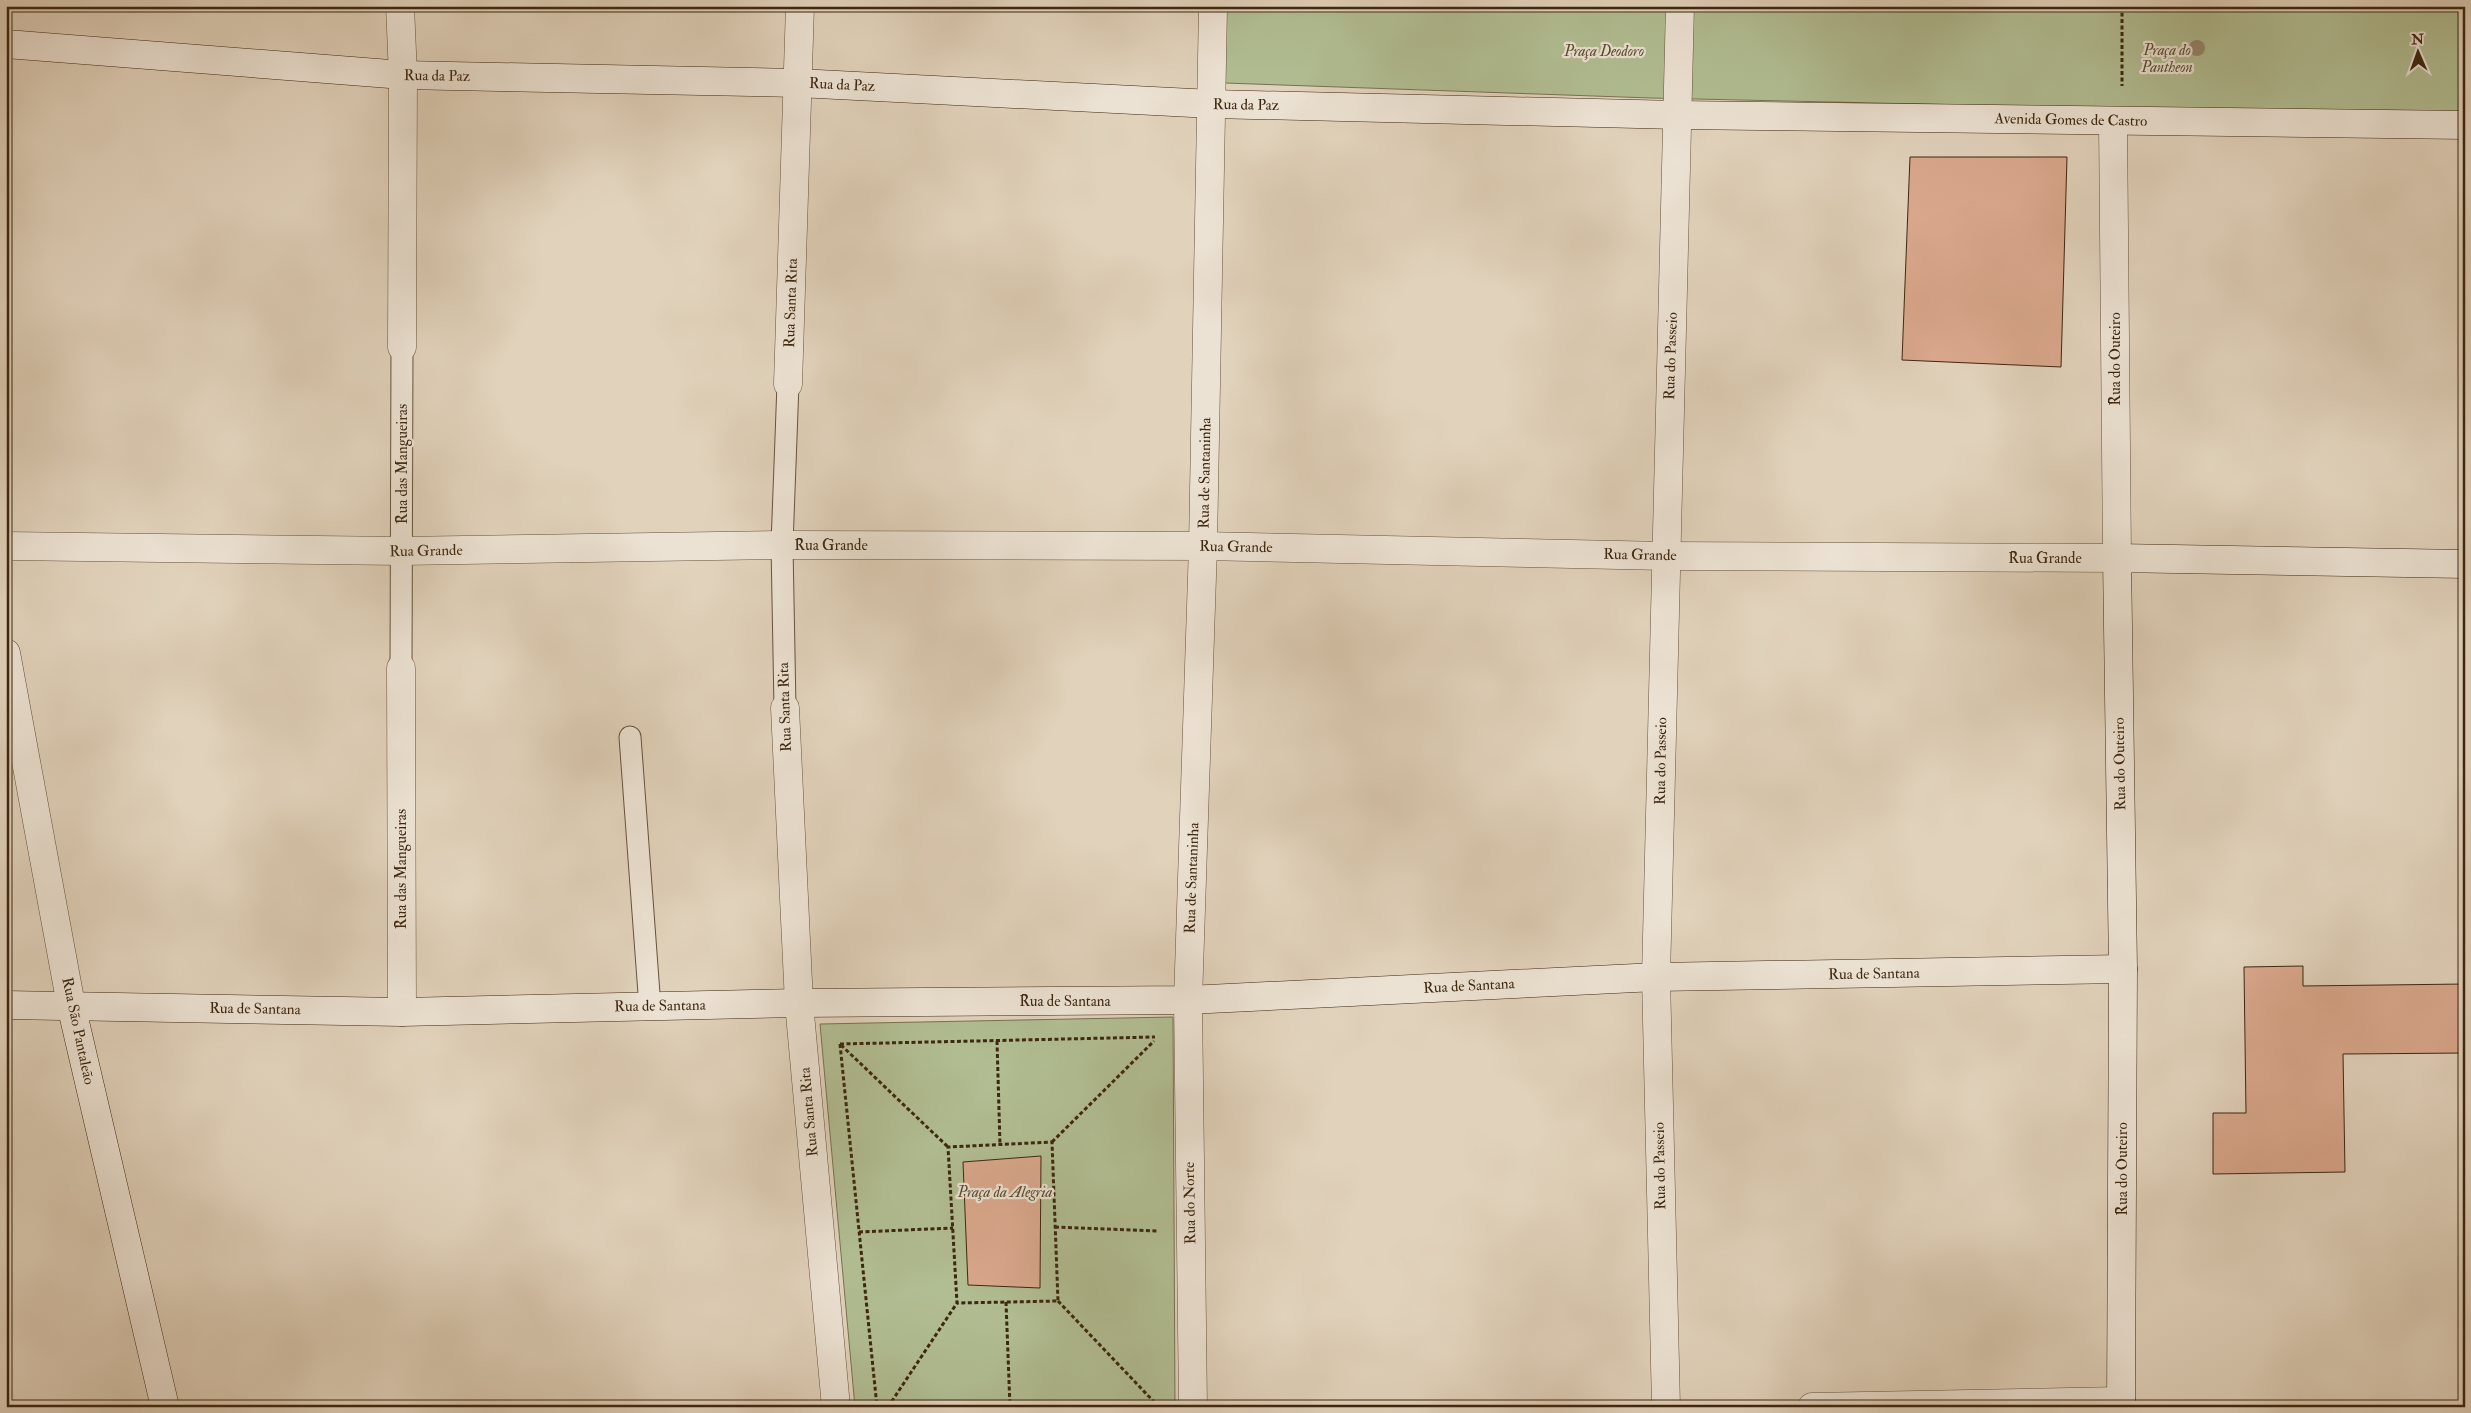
<svg xmlns="http://www.w3.org/2000/svg" width="2471" height="1413" font-family="'IM FELL Double Pica',serif">
  <style>
    .green { fill: #b1bd92; stroke: #777251 }
    .building { fill: #daa88d; stroke: #3d2710 }
    .lines { fill: none; stroke-linecap: round; stroke-linejoin: round }
    .lane-casing { stroke: #66523b; stroke-width: 23 }
    .street-casing { stroke: #66523b; stroke-width: 29 }
    .secondary-casing { stroke: #3d2710; stroke-width: 29 }
    .path { stroke: #3d2710; stroke-width: 3; stroke-dasharray: 4 2.5; stroke-linecap: butt }
    .lane { stroke: #ece2d3; stroke-width: 21 }
    .street { stroke: #ece2d3; stroke-width: 28 }
    .secondary { stroke: #ece2d3; stroke-width: 28 }
    .tree { fill: #97886f }
    .labels { text-anchor: middle; dominant-baseline: central; stroke-width: 4.5; stroke-linejoin: round; paint-order: stroke }
    .park-label { font-size: 15px; font-style: italic; fill: #5a4c30; stroke: #ece2d3 }
    .street-label { font-size: 15px; fill: #3d2710; stroke: #ece2d3 }
  </style>
  <rect width="100%" height="100%" fill="#e1d2bb"/>
  <filter id="stains"><feTurbulence type="fractalNoise" baseFrequency=".004" numOctaves="4"/><feColorMatrix values="0 0 0 0 .2 0 0 0 0 .09 0 0 0 0 .02 0 0 0 .5 -.17"/></filter>
  <radialGradient id="worn" r=".72"><stop offset=".6" stop-color="#630" stop-opacity="0"/><stop offset="1" stop-color="#630" stop-opacity=".3"/></radialGradient>
  <g class="green">
    <polygon points="1226,6 2465,6 2465,116 1650,98 1225,83"/>
    <polygon points="1173,1017 1175,1407 855,1407 820,1024"/>
  </g>
  <g class="building">
    <polygon points="1910,157 2067,157 2061,367 1902,360"/>
    <polygon points="2303,966 2303,986 2465,984 2465,1053 2343,1054 2345,1172 2213,1174 2213,1113 2246,1113 2244,967"/>
    <polygon points="1041,1156 1040,1288 968,1285 963,1162"/>
  </g>
  <g class="lines">
    <defs>
      <g id="lane">
        <polyline points="401,668 402,347"/>
        <polyline points="785,708 782,545 788,384"/>
        <polyline points="630,737 650,1007"/>
      </g>
      <g id="street">
        <polyline points="400,6 403,75 402,347"/>
        <polyline points="788,384 800,6"/>
        <polyline points="6,546 401,551 782,545 1203,546 1666,556 2117,558 2113,121"/>
        <polyline points="6,653 71,1005"/>
        <polyline points="401,668 402,1012"/>
        <polyline points="785,708 799,1003 836,1407"/>
        <polyline points="1193,1407 1188,1000 1203,546 1213,6"/>
        <polyline points="1666,1407 1656,977 1680,6"/>
        <polyline points="1812,1407 2121,1401"/>
      </g>
      <g id="secondary">
        <polyline points="6,44 403,75 798,83 1212,104 1678,115 2465,125"/>
        <polyline points="6,1005 402,1012 799,1003 1188,1000 1656,977 2123,969"/>
        <polyline points="71,1005 165,1407"/>
        <polyline points="2121,1407 2123,969 2117,558 2465,564"/>
      </g>
    </defs>
    <use href="#lane" class="lane-casing"/>
    <use href="#street" class="street-casing"/>
    <use href="#secondary" class="secondary-casing"/>
    <g class="path">
      <polyline points="2122,6 2122,86"/>
      <polyline points="997,1041 1000,1145"/>
      <polyline points="840,1044 1155,1037"/>
      <polyline points="840,1044 877,1407"/>
      <polyline points="841,1045 948,1147"/>
      <polyline points="1052,1142 1154,1041"/>
      <polyline points="1055,1227 1157,1231"/>
      <polyline points="859,1232 953,1228"/>
      <polyline points="1058,1301 1157,1405"/>
      <polyline points="1006,1302 1010,1407"/>
      <polyline points="888,1407 957,1303 948,1147 1052,1142 1058,1301 957,1303"/>
    </g>
    <use href="#lane" class="lane"/>
    <use href="#street" class="street"/>
    <use href="#secondary" class="secondary"/>
  </g>
  <circle class="tree" cx="2197" cy="48" r="8"/>
  <g class="labels">
    <g class="park-label">
      <text x="2167" y="50">Praça do<tspan x="2167" dy="17">Pantheon</tspan></text>
      <text x="1604" y="51">Praça Deodoro</text>
      <text x="1005" y="1192">Praça da Alegria</text>
    </g>
    <g class="street-label">
      <text transform="translate(437 76) rotate(1)">Rua da Paz</text>
      <text transform="translate(842 85) rotate(3)">Rua da Paz</text>
      <text transform="translate(1246 105) rotate(1)">Rua da Paz</text>
      <text transform="translate(2071 120) rotate(1)">Avenida Gomes de Castro</text>
      <text transform="translate(791 303) rotate(-88)">Rua Santa Rita</text>
      <text transform="translate(1671 356) rotate(-88)">Rua do Passeio</text>
      <text transform="translate(2115 359) rotate(-90)">Rua do Outeiro</text>
      <text transform="translate(402 464) rotate(-90)">Rua das Mangueiras</text>
      <text transform="translate(1205 473) rotate(-89)">Rua de Santaninha</text>
      <text x="831" y="545">Rua Grande</text>
      <text transform="translate(1236 547) rotate(1)">Rua Grande</text>
      <text transform="translate(426 551) rotate(-1)">Rua Grande</text>
      <text transform="translate(1640 555) rotate(1)">Rua Grande</text>
      <text x="2045" y="558">Rua Grande</text>
      <text transform="translate(785 707) rotate(-92)">Rua Santa Rita</text>
      <text transform="translate(1661 761) rotate(-89)">Rua do Passeio</text>
      <text transform="translate(2120 764) rotate(-91)">Rua do Outeiro</text>
      <text transform="translate(401 869) rotate(-90)">Rua das Mangueiras</text>
      <text transform="translate(1192 878) rotate(-88)">Rua de Santaninha</text>
      <text transform="translate(1874 974) rotate(-1)">Rua de Santana</text>
      <text transform="translate(1469 986) rotate(-3)">Rua de Santana</text>
      <text x="1065" y="1001">Rua de Santana</text>
      <text transform="translate(660 1006) rotate(-1)">Rua de Santana</text>
      <text transform="translate(255 1009) rotate(1)">Rua de Santana</text>
      <text transform="translate(78 1031) rotate(78)">Rua São Pantaleão</text>
      <text transform="translate(809 1112) rotate(-95)">Rua Santa Rita</text>
      <text transform="translate(1660 1166) rotate(-91)">Rua do Passeio</text>
      <text transform="translate(2122 1169) rotate(-90)">Rua do Outeiro</text>
      <text transform="translate(1190 1203) rotate(-91)">Rua do Norte</text>
    </g>
  </g>
  <rect width="2471" height="1413" fill="none" stroke="#e1d2bb" stroke-width="25"/>
  <rect x="8" y="8" width="2456" height="1398" fill="none" stroke="#3d2710" stroke-width="2.5"/>
  <rect x="12" y="12" width="2446" height="1388" fill="none" stroke="#3d2710"/>
  <g transform="translate(2418 52) rotate(358)" stroke="#ece2d3" stroke-width="4" paint-order="stroke">
  <path d="M0-4L9 19L0 12L-9 19Z" fill="#3d2710"/>
  <text y="-8" font-size="14" font-weight="bold" text-anchor="middle" fill="#3d2710">N</text>
  </g>
  <rect width="100%" height="100%" filter="url(#stains)"/>
  <rect width="100%" height="100%" fill="url(#worn)"/>
</svg>
